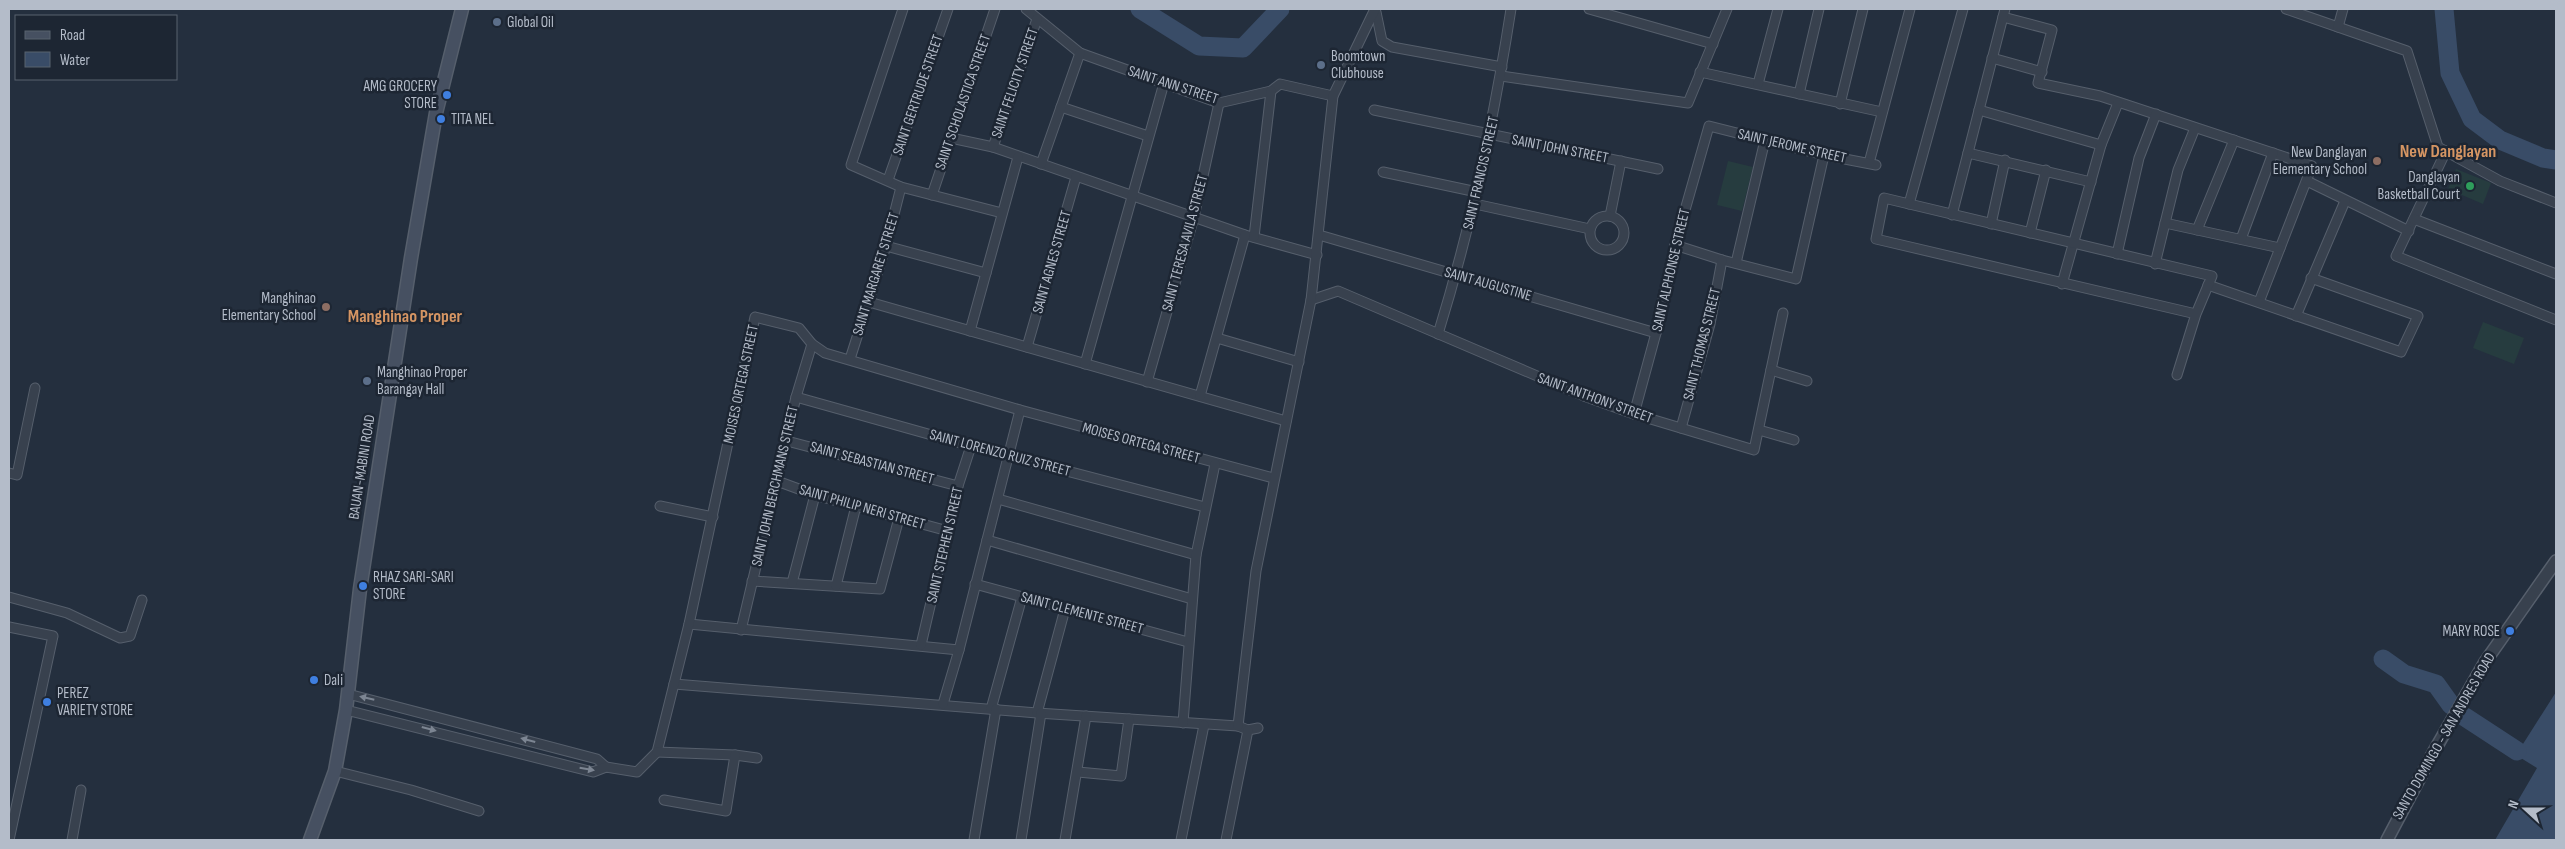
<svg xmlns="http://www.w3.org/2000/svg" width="2565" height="849" font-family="'Sofia Sans Condensed',sans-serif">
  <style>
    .grass { fill: #263c3f }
    .water { fill: #394c67 }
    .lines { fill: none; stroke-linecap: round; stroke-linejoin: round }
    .river { stroke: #394c67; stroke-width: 19 }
    .minor-casing { stroke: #565f6c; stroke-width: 11 }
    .tertiary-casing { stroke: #565f6c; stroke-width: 14 }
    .secondary-casing { stroke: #565f6c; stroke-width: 15 }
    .minor { stroke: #38414e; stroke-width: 9 }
    .tertiary { stroke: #38414e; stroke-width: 11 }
    .secondary { stroke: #465061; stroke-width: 12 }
    .oneway { fill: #7c8592 }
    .service-dot { fill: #5c6f8a; stroke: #1d2633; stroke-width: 2 }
    .shop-dot { fill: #3f7fe0; stroke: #1d2633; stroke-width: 2 }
    .education-dot { fill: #8d6e63; stroke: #1d2633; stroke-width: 2 }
    .leisure-dot { fill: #2e9e5b; stroke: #1d2633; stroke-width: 2 }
    .labels { text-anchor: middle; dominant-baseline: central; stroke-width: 5; stroke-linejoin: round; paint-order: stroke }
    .poi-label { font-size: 15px; fill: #b4bcc9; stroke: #1d2633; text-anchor: start }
    .street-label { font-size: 15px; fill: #b4bcc9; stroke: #1d2633 }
    .quarter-label { font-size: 18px; font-weight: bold; fill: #d59563; stroke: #1d2633 }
  </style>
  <rect width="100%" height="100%" fill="#242f3e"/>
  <g class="grass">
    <polygon points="1728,161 1753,167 1742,211 1717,205"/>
    <polygon points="2456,169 2491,183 2483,204 2448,189"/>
    <polygon points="2483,322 2524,338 2514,364 2473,348"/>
  </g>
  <polygon class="water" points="2556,692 2556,840 2495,840 2537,768 2516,755"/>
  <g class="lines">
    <g class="river">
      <polyline points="1140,9 1199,46 1243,48 1280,9"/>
      <polyline points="2444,9 2450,73 2472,119 2500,140 2543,158 2556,160"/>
      <polyline points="2383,659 2404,674 2436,684 2451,705"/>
      <polyline points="2465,717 2517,751"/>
    </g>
    <defs>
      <g id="minor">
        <polyline points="903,9 851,165 901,187 1002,213"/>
        <polyline points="1026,9 1080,53 1219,103 1271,91 1280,84 1333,96"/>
        <polyline points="1589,9 1713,44"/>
        <polyline points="2286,9 2407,51 2438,147 2500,181 2556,203"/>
        <polyline points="1376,12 1382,41 1392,47 1502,67"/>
        <polyline points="2003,17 2052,30 2038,83 2100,96 2312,166 2259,302"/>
        <polyline points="2338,27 2343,9"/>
        <polyline points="1992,58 2042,72"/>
        <polyline points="1700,72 1882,112"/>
        <polyline points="1501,76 1688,103 1727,9"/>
        <polyline points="1758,84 1778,9"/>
        <polyline points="1799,94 1819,9"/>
        <polyline points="1840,104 1863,9"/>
        <polyline points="1061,107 1148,136"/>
        <polyline points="1374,110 1658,169"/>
        <polyline points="1979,110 2101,145"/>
        <polyline points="951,138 993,147 1245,235 1317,255"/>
        <polyline points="993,147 1037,19"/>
        <polyline points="2446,151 2396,256 2556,320"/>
        <polyline points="1968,153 2091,182"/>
        <polyline points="1869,163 1910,9"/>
        <polyline points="1041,164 1080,53"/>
        <polyline points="1383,172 1477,192"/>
        <polyline points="888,180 948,9"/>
        <polyline points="2307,181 2409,231"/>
        <polyline points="932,195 995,9"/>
        <polyline points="1475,204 1590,229"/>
        <polyline points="1909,204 1963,9"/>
        <polyline points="1952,215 2005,9"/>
        <polyline points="1610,216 1621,161"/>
        <circle cx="1607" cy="233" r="17"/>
        <polyline points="2414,219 2556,274"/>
        <polyline points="2165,223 2280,248"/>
        <polyline points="1991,224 2005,160"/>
        <polyline points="2197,230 2234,140"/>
        <polyline points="2030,233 2046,170"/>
        <polyline points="1319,235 1656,333"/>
        <polyline points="1254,237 1271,91"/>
        <polyline points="2241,239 2273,153"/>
        <polyline points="1675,245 1722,260 1796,279 1824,155"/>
        <polyline points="886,246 986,273"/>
        <polyline points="2117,254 2139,158 2156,114"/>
        <polyline points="1736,263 1765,140"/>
        <polyline points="2155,264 2178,170 2195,128"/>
        <polyline points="2062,284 2101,145 2118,103"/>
        <polyline points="2208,285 2401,352 2418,316 2311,278"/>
        <polyline points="1311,300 1338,291 1584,396 1634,414 1754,450 1783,313"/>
        <polyline points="869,302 1286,421"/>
        <polyline points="2296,316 2345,201"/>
        <polyline points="970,331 1018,157"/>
        <path d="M1438 334C1471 227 1494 119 1511 9"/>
        <polyline points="1217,338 1299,362"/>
        <polyline points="1027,347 1076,177"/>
        <polyline points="850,359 886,246 901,187"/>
        <polyline points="1085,364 1164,83"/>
        <polyline points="1771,370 1807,381"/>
        <polyline points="2177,375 2196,314 2212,276 1884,198 1876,239 2196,314"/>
        <polyline points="1147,382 1194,217 1219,103"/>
        <polyline points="1200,396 1245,235"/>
        <polyline points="796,397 971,446 1205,507"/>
        <polyline points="1634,414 1656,333 1675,245 1709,126 1824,155 1876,165"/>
        <polyline points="1681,428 1710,324 1722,260"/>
        <polyline points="1759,430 1794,440"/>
        <polyline points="787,441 958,486"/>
        <polyline points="9,473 17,475 35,388"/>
        <polyline points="777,481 815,495 948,531"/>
        <polyline points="998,499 1196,555"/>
        <polyline points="660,506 713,517"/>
        <polyline points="987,540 1192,599"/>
        <polyline points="752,581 880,589 899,518"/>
        <polyline points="792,583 815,495"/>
        <polyline points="975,584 1188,642"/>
        <polyline points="836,586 856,506"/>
        <polyline points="9,597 67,613 120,638 130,636 142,600"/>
        <polyline points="689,624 959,650"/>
        <polyline points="9,627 53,636 9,840"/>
        <polyline points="741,630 796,397 812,344"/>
        <polyline points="921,645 958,486 971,446"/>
        <polyline points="674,684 1037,713 1238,726 1248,730 1258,728"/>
        <polyline points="348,694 597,759 606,767"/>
        <polyline points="943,704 959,650 1020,410"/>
        <polyline points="991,709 1022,597"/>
        <polyline points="346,710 593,772 606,767 637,772 657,752 689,624 755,317 799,328 812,344 825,353 1020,410 1273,478"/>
        <polyline points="1037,713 1065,609"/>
        <polyline points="1183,723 1196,555 1215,464"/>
        <polyline points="1238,726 1256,571 1311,300 1333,96 1375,9"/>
        <polyline points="657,752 735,755 757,758"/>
        <polyline points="335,771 411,790 479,811"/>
        <polyline points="1078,772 1121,776 1129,719"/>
        <polyline points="664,800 726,811 735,755"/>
        <polyline points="72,840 81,790"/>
        <polyline points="974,840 996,709"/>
        <polyline points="1021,840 1041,713"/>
        <polyline points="1065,840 1086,716"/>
        <polyline points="1181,840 1204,725"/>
        <polyline points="1226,840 1248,730"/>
      </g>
      <polyline id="tertiary" points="2387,840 2433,753 2485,662 2556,561"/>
      <polyline id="secondary" points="310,840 335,771 346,710 360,589 411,258 436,113 462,9"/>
    </defs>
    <use href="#minor" class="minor-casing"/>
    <use href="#tertiary" class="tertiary-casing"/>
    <use href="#secondary" class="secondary-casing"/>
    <use href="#minor" class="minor"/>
    <use href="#tertiary" class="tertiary"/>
    <use href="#secondary" class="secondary"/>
  </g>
  <defs><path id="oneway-solid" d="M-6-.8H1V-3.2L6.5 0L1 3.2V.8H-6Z" transform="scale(1.25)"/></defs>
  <g class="oneway">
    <use href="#oneway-solid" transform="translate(367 698) rotate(-167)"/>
    <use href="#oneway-solid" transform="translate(429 729) rotate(15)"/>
    <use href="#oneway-solid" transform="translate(528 740) rotate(-165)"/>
    <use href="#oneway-solid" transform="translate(587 769) rotate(10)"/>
  </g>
  <g class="service-dot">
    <circle cx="497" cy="22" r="5"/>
    <circle cx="1321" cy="65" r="5"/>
    <circle cx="367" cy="381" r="5"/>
  </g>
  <g class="shop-dot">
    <circle cx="447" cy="95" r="5"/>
    <circle cx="441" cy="119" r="5"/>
    <circle cx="363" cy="586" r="5"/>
    <circle cx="2510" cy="631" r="5"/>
    <circle cx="314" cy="680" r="5"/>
    <circle cx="47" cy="702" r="5"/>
  </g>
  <g class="education-dot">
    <circle cx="2377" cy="161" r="5"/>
    <circle cx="326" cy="307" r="5"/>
  </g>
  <circle class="leisure-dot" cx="2470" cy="186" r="5"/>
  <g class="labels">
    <g class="poi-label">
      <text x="507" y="22">Global Oil</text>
      <text x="1331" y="56">Boomtown<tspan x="1331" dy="17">Clubhouse</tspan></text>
      <text x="437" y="86" text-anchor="end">AMG GROCERY<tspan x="437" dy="17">STORE</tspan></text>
      <text x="451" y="119">TITA NEL</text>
      <text x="2367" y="152" text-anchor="end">New Danglayan<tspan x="2367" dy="17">Elementary School</tspan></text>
      <text x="2460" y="177" text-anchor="end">Danglayan<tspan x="2460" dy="17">Basketball Court</tspan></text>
      <text x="316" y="298" text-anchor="end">Manghinao<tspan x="316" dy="17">Elementary School</tspan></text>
      <text x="377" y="372">Manghinao Proper<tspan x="377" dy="17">Barangay Hall</tspan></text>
      <text x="373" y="577">RHAZ SARI-SARI<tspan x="373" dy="17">STORE</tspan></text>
      <text x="2500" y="631" text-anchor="end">MARY ROSE</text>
      <text x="324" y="680">Dali</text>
      <text x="57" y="693">PEREZ<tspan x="57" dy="17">VARIETY STORE</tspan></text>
    </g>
    <g class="street-label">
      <text transform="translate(1015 83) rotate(-71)">SAINT FELICITY STREET</text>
      <text transform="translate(1173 85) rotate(18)">SAINT ANN STREET</text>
      <text transform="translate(918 95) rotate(-71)">SAINT GERTRUDE STREET</text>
      <text transform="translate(963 102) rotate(-71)">SAINT SCHOLASTICA STREET</text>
      <text transform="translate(1792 146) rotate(13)">SAINT JEROME STREET</text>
      <text transform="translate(1560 149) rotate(11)">SAINT JOHN STREET</text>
      <text transform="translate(1481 173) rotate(-77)">SAINT FRANCIS STREET</text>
      <text transform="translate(1185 243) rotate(-75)">SAINT TERESA AVILA STREET</text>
      <text transform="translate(1052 262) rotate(-74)">SAINT AGNES STREET</text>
      <text transform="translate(1671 270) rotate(-77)">SAINT ALPHONSE STREET</text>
      <text transform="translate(876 274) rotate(-73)">SAINT MARGARET STREET</text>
      <text transform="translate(1488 284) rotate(16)">SAINT AUGUSTINE</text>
      <text transform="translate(1702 344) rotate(-76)">SAINT THOMAS STREET</text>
      <text transform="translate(741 384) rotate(-78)">MOISES ORTEGA STREET</text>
      <text transform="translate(1595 398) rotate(20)">SAINT ANTHONY STREET</text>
      <text transform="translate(1141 443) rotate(15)">MOISES ORTEGA STREET</text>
      <text transform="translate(1000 453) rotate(15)">SAINT LORENZO RUIZ STREET</text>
      <text transform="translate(872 463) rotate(15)">SAINT SEBASTIAN STREET</text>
      <text transform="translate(362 467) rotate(-81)">BAUAN-MABINI ROAD</text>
      <text transform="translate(775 486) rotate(-77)">SAINT JOHN BERCHMANS STREET</text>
      <text transform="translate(862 507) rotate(16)">SAINT PHILIP NERI STREET</text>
      <text transform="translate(945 545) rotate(-77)">SAINT STEPHEN STREET</text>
      <text transform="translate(1082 613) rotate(15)">SAINT CLEMENTE STREET</text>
      <text transform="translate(2444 736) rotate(-60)">SANTO DOMINGO - SAN ANDRES ROAD</text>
    </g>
    <g class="quarter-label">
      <text x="2448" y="151">New Danglayan</text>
      <text x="405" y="316">Manghinao Proper</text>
    </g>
  </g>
  <rect width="2565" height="849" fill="none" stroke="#b4bcc9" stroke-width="20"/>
  <rect x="15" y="15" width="162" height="65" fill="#1d2633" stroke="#59626f"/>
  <rect x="25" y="31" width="25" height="8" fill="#465061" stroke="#59626f"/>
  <text x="60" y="40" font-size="15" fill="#b4bcc9">Road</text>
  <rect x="25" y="52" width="25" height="15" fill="#394c67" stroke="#59626f"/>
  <text x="60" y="65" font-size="15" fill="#b4bcc9">Water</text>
  <g transform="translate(2525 809) rotate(291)" stroke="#1d2633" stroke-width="4" paint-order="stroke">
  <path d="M0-4L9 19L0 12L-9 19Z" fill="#b4bcc9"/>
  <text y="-8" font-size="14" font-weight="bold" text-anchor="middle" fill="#b4bcc9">N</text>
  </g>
</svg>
